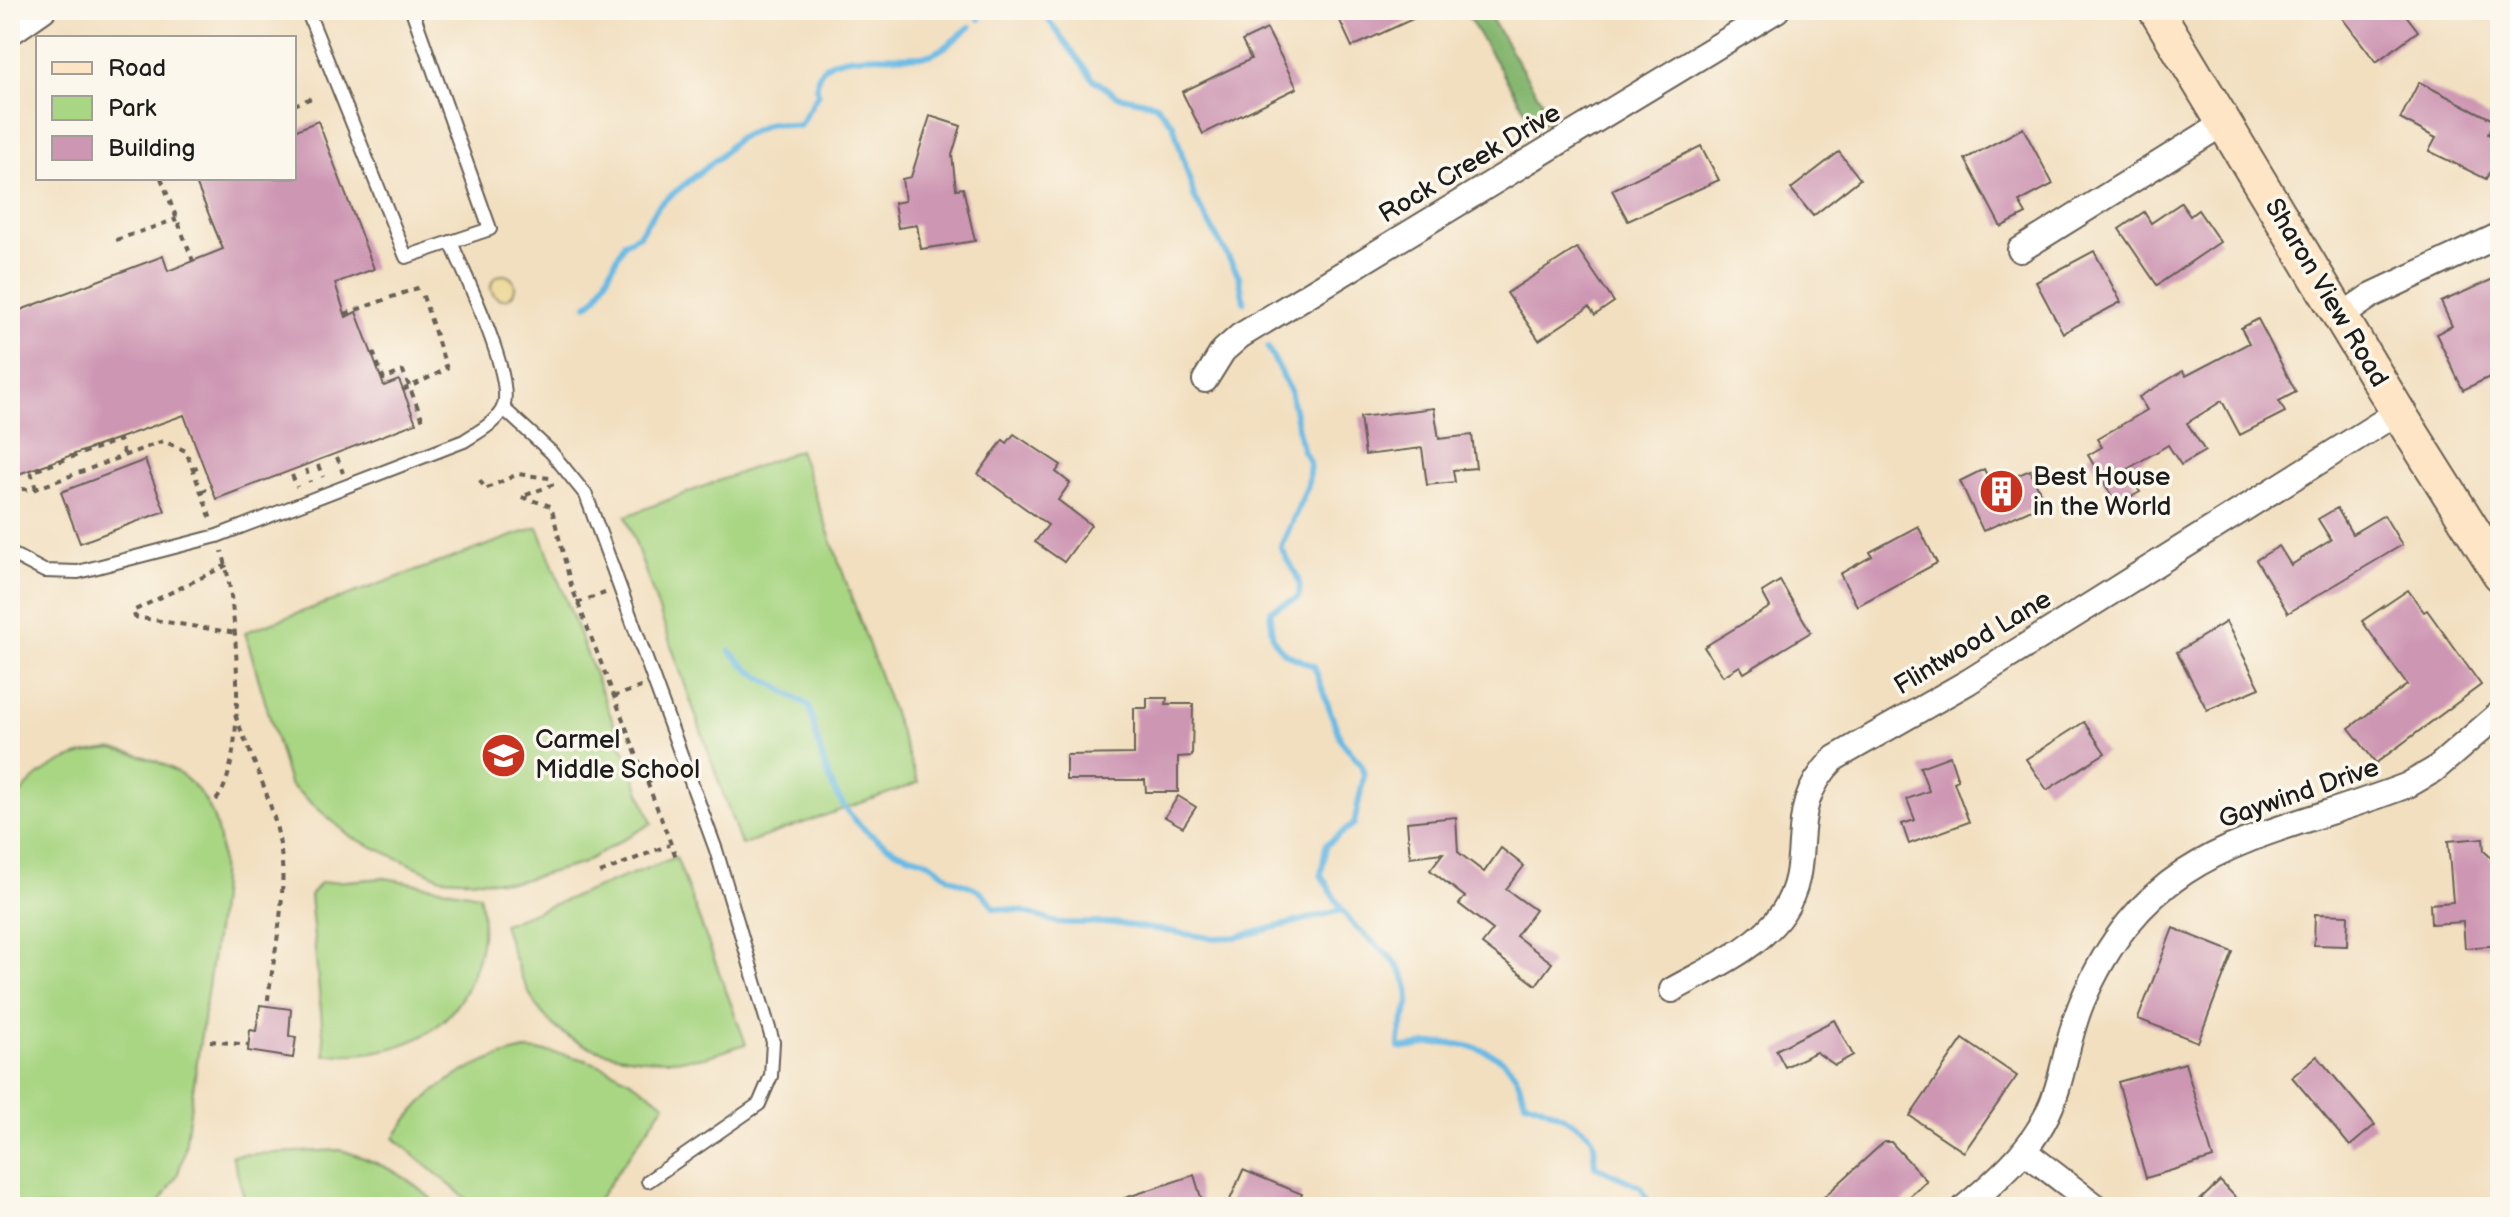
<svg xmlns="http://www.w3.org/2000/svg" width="2510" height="1217" font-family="'Balsamiq Sans',sans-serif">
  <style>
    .green { fill: #a9d683; stroke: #627950; stroke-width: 2 }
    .forest { fill: #86b771; stroke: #516a46; stroke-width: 2 }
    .sand { fill: #eeda9e; stroke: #857b5d; stroke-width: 2 }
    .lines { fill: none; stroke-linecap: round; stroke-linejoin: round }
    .stream { stroke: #69bae4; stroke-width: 6 }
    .building { fill: #cd96b3 }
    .lane-casing { stroke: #676055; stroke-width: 16 }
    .street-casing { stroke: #676055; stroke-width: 28 }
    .secondary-casing { stroke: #676055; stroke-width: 38 }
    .path { stroke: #676055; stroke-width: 4; stroke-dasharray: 6 6; stroke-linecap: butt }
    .lane { stroke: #fff; stroke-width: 12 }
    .street { stroke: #fff; stroke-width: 24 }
    .secondary { stroke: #fde5c5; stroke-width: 34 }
    .labels { text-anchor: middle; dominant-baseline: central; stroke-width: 7; stroke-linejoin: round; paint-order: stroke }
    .street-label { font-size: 26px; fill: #1c1c1c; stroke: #fbf7ec }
    .poi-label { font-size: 26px; fill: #1c1c1c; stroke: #fbf7ec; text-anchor: start }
  </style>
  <rect width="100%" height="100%" fill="#fbf7ec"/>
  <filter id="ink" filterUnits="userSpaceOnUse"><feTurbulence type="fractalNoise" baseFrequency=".0125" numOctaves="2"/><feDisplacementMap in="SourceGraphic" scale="16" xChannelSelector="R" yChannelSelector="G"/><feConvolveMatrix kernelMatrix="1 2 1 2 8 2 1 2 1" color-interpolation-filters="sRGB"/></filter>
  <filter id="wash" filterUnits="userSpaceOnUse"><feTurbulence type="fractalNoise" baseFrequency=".006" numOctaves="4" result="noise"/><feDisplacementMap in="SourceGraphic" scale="32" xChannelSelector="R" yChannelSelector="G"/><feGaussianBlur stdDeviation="1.8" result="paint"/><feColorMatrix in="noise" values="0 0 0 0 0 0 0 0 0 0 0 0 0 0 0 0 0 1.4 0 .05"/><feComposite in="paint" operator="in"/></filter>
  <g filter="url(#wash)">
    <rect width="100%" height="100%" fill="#f2dfc0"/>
    <g class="green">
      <polygon points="799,450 918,783 741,845 626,516"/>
      <polygon points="538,527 652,823 581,864 515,882 441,878 351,837 289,784 245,632"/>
      <path d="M112 749C247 772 225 868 210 973 201 1034 192 1094 184 1155L177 1176 157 1207H10V811C30 771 69 753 112 749Z"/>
      <path d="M676 857 746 1044C731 1048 714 1056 699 1058 650 1064 581 1057 547 1019 523 992 514 957 503 924Z"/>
      <path d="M385 878 479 895C485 918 483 944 475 967 453 1039 394 1056 325 1055L310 895 320 883Z"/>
      <path d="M525 1050C580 1052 622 1070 665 1104L593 1207H476L394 1138C426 1088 467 1063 525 1050Z"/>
      <path d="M341 1150C381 1163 411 1176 439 1207H247L232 1155Z"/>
    </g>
    <polygon class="forest" points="1464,10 1486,10 1552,118 1536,128"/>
    <circle class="sand" cx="503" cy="287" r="12"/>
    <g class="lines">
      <g class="stream">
        <polyline points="1041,10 1093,79 1117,96 1155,104 1173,124 1195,199 1239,276 1244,302"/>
        <polyline points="979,19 983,10"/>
        <path d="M587 305 597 297 625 242 639 235 660 204 719 157 738 138 770 123 799 126 818 94C806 40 900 62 929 55 942 52 959 35 970 27"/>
        <path d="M1268 348 1290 390 1302 449 1310 462 1308 485 1281 547C1288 565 1305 578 1298 598L1271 610C1268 648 1281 653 1314 666L1341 741 1361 764 1364 776 1354 824 1326 845 1321 875C1331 890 1339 908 1351 922 1371 945 1409 960 1409 999 1409 1013 1398 1025 1399 1047 1412 1050 1418 1044 1430 1044 1458 1042 1494 1047 1513 1071 1519 1079 1522 1092 1525 1101 1540 1105 1588 1126 1593 1140 1596 1147 1593 1157 1595 1166L1641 1187 1651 1207"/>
        <path d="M730 651 749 670 809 706C824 769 833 819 897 851 906 856 917 857 926 861 935 865 943 873 951 878 974 890 979 884 994 908L1022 911 1058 923H1113L1212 938 1238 937 1342 910"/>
      </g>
    </g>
    <g id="blocks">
      <g class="building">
        <polygon points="1335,10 1432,10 1352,47"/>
        <polygon points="2336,10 2402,10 2418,31 2376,62"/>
        <polygon points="1267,29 1297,88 1203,134 1182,92 1251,59 1242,41"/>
        <polygon points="2419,82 2495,121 2488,134 2500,141 2500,153 2486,179 2429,151 2436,138 2400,119"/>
        <polygon points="930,116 961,126 952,155 956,189 963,188 975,241 921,249 917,225 898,228 894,203 905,201 902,179 911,177"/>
        <polygon points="318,121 374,269 335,283 346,317 356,312 384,386 399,380 416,423 216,499 184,415 10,477 10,314 163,256 168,271 223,249 194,178 294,178 294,131"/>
        <polygon points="2023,128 2053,184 2019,202 2026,214 2001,227 1965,159"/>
        <polygon points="1701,146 1719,180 1628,221 1612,190"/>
        <polygon points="1839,152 1860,179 1813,216 1791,189"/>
        <polygon points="2181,203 2190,216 2198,210 2220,242 2157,285 2119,229 2144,212 2151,223"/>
        <polygon points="1577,248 1614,302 1595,315 1589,307 1539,340 1507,293"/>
        <polygon points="2094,251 2121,302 2063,333 2036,282"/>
        <polygon points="2500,276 2500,372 2463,390 2436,334 2452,326 2441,302"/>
        <polygon points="2258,319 2296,392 2279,401 2285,412 2240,435 2222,401 2187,423 2205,451 2181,465 2168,445 2126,470 2140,492 2117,505 2088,455 2102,447 2097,439 2147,410 2139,397 2183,371 2186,376 2249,343 2241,328"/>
        <polygon points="1434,408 1439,439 1472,435 1476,468 1453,470 1455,482 1427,485 1422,448 1365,455 1360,417"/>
        <polygon points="1014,434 1061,465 1056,472 1070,483 1058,500 1091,525 1064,562 1035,542 1048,525 978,474 1003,440 1007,443"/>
        <polygon points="145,460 165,511 80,543 61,492"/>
        <polygon points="1984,469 1989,480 2004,473 2007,480 2030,470 2045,503 1983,531 1960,481"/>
        <polygon points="2337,508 2352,534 2384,515 2402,545 2288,613 2256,560 2279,546 2291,565 2331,540 2318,519"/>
        <polygon points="1918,526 1937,563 1857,606 1840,574 1872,556 1870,552"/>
        <polygon points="1780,581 1811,632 1744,673 1740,666 1723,676 1704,647 1770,607 1762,592"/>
        <polygon points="2408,590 2424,612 2427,610 2481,685 2376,763 2349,728 2407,685 2362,621"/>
        <polygon points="2226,622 2260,688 2207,710 2177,652"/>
        <polygon points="1147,698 1167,698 1166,704 1193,704 1192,756 1178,757 1178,792 1146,792 1145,780 1066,780 1066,755 1134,754 1134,708 1147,708"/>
        <polygon points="2084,722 2105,753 2047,790 2026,759"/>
        <polygon points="1950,756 1958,780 1954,782 1969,822 1909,844 1902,824 1915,820 1907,799 1929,791 1920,767"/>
        <polygon points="1178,796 1196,807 1183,827 1165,817"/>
        <polygon points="1456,817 1458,852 1484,872 1501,848 1524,866 1506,889 1535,910 1516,936 1552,963 1536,985 1482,944 1493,930 1459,904 1465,897 1430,870 1443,853 1410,857 1407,822"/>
        <polygon points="2483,838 2484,851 2500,866 2500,888 2496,893 2500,945 2465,948 2463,922 2431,924 2430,904 2453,902 2448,841"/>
        <polygon points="2315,914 2348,915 2347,946 2314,945"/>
        <polygon points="2173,928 2233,952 2198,1042 2138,1019"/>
        <polygon points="260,1005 291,1009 289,1036 296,1037 293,1058 248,1051 250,1030 256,1031"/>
        <polygon points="1834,1020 1853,1055 1835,1065 1816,1052 1785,1067 1776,1050"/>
        <polygon points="1963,1039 2017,1076 1964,1152 1910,1116"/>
        <polygon points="2317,1056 2375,1125 2350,1146 2292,1077"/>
        <polygon points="2185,1063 2213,1158 2146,1178 2118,1082"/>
        <polygon points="1884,1142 1891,1142 1927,1181 1898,1207 1813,1207"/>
        <polygon points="1243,1170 1302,1194 1297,1207 1241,1207 1229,1202"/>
        <polygon points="1194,1175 1204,1207 1108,1207 1107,1204"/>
        <polygon points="2220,1181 2245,1207 2193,1207"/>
      </g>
    </g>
  </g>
  <g filter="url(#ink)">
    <use href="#blocks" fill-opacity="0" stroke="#676055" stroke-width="2"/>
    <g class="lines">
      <defs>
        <g id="lane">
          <polyline points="307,10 406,257 451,242"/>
          <polyline points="503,408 551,452 586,495 716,850 773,1042 771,1076 759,1104 648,1181"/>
          <path d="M10 553 44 571 78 572 217 536 464 441C478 432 493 425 502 410 518 382 464 274 451 242L490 229 412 10"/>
        </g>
        <g id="street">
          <polyline points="10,33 43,10"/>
          <polyline points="2020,250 2224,123"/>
          <polyline points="2340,317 2372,295 2500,235"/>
          <polyline points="1205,380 1223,351 1240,336 1777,10"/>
          <path d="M1672 990C1709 969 1758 949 1783 912 1818 859 1780 811 1835 758L1968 682 2398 412"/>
          <polyline points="2024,1151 2097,1207"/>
          <path d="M1965 1207C2004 1174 2042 1141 2057 1089 2066 1060 2070 1030 2082 1002 2151 840 2266 840 2408 785L2434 770 2500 713"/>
        </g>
        <polyline id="secondary" points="2156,10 2398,412 2500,574"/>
      </defs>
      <use href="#lane" class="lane-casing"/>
      <use href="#street" class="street-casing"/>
      <use href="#secondary" class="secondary-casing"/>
      <g class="path">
        <polyline points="294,105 312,98"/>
        <polyline points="161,178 193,261"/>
        <polyline points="116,240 177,219"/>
        <polyline points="345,314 420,287"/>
        <polyline points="373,352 384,379 403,371 424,423"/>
        <polyline points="403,390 447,369 421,290"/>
        <polyline points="337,457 343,473"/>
        <polyline points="318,465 323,477"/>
        <polyline points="192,469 203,465"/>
        <polyline points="306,469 310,482"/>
        <polyline points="292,475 297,487"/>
        <polyline points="480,480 485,489 518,474 550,478 552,485 521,497 551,506 571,585 676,857"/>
        <polyline points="10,488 33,490 163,441 186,451 212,522"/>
        <polyline points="36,489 31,472 119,440 125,456"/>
        <polyline points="201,492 211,487"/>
        <polyline points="227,565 133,611 135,617 236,633"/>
        <polyline points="577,603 605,593"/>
        <polyline points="613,697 641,687"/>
        <path d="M235 715C253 762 279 812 282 863 285 910 273 959 267 1006"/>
        <polyline points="646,783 674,772"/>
        <path d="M216 800C249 763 237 598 222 551"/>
        <polyline points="600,873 669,845"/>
        <polyline points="210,1041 249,1045"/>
      </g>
      <use href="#lane" class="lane"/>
      <use href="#street" class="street"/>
      <use href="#secondary" class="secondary"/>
    </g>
  </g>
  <defs>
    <symbol id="building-disc" viewBox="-11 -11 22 22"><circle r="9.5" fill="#c8321e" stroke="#fbf7ec"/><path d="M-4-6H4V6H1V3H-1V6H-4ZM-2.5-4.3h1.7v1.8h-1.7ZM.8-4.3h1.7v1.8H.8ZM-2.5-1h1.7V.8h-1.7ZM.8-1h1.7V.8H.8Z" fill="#fff"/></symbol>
    <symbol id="school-disc" viewBox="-11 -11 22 22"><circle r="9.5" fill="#c8321e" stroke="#fbf7ec"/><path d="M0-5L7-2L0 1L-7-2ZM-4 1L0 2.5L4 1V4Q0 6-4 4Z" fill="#fff"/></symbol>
  </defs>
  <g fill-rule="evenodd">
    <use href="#building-disc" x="1976" y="466" width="51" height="51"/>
    <use href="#school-disc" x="478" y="730" width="51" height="51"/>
  </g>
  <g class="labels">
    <g class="street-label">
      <text transform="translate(1470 164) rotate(-31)">Rock Creek Drive</text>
      <text transform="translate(2326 293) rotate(59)">Sharon View Road</text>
      <text transform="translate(1973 643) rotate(-31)">Flintwood Lane</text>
      <text transform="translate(2299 794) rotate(-19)">Gaywind Drive</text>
    </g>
    <g class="poi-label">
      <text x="2033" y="477">Best House<tspan x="2033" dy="30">in the World</tspan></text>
      <text x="535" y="740">Carmel<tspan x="535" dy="30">Middle School</tspan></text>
    </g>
  </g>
  <rect width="2510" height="1217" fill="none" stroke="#fbf7ec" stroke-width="40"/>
  <rect x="36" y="36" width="260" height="144" fill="#fbf7ec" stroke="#a29f99" stroke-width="2"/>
  <rect x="52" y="62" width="40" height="12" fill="#fde5c5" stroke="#a29f99" stroke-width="2"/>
  <text x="108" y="76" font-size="24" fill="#1c1c1c">Road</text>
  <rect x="52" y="96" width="40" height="24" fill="#a9d683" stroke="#a29f99" stroke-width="2"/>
  <text x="108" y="116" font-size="24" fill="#1c1c1c">Park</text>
  <rect x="52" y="136" width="40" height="24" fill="#cd96b3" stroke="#a29f99" stroke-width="2"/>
  <text x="108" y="156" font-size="24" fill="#1c1c1c">Building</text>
</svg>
